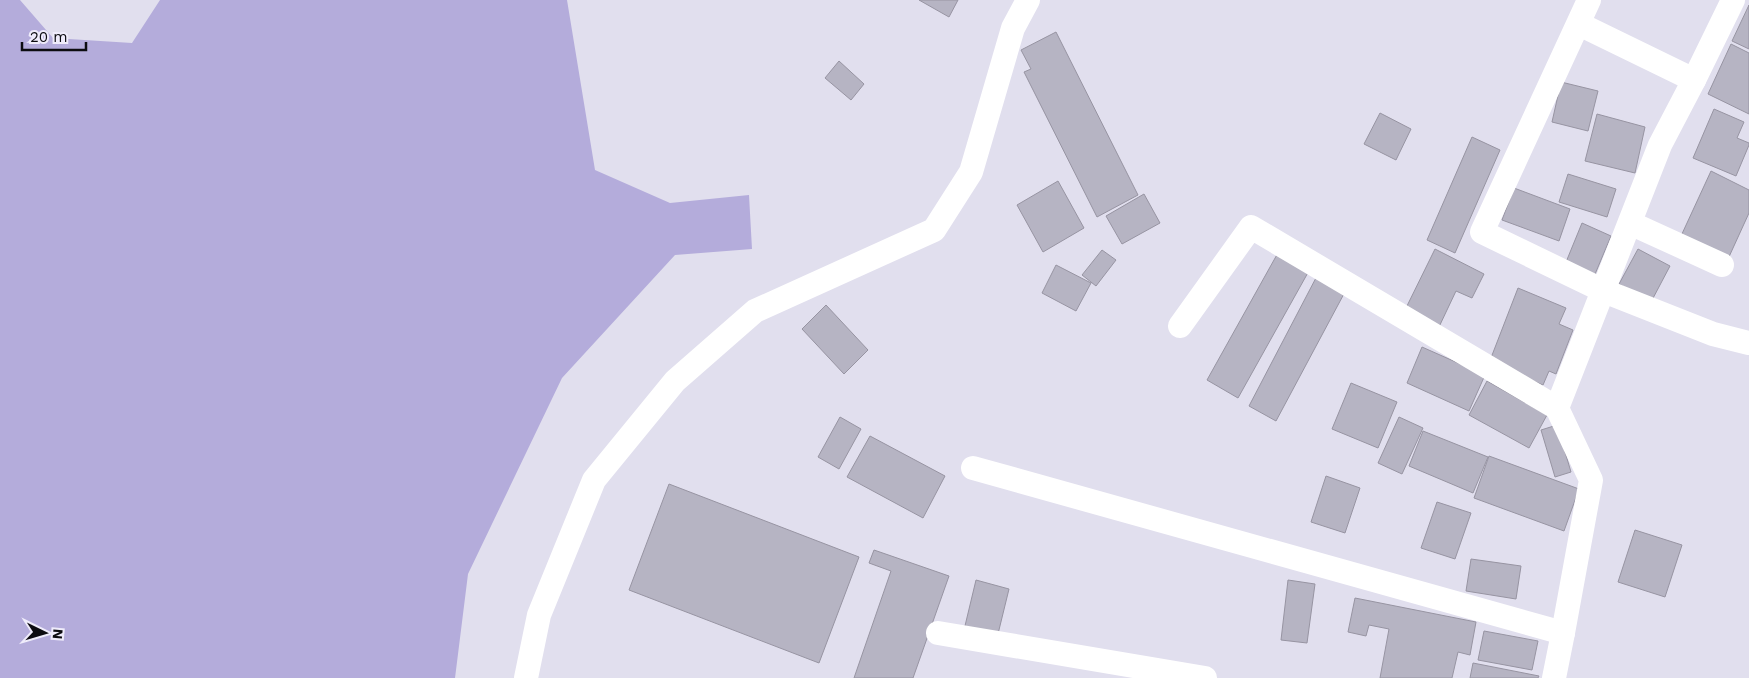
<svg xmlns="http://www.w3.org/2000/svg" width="1749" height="678" font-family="'Work Sans',sans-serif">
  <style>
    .green { fill: #b4acdb }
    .building { fill: #b6b4c3; stroke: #9794a2 }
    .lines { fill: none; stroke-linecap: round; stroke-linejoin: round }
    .minor { stroke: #fff; stroke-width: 24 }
  </style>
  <rect width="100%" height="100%" fill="#e1dfee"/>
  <polygon class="green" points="0,0 20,0 53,38 132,43 160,0 567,0 595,170 670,203 749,195 752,249 675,255 562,378 468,574 455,678 0,678"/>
  <g class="building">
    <polygon points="919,0 958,0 949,17"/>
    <polygon points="1749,5 1749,49 1732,41"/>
    <polygon points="1056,32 1138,195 1097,217 1024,72 1031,69 1021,50"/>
    <polygon points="1731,44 1749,53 1749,114 1708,94"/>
    <polygon points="839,61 864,84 851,100 825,78"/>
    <polygon points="1561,82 1598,91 1588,131 1552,122"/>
    <polygon points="1714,109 1744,122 1737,138 1749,143 1749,145 1736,176 1693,158"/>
    <polygon points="1380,113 1411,129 1396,160 1364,144"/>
    <polygon points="1597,114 1645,127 1635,173 1585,161"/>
    <polygon points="1472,137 1500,150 1455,253 1427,240"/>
    <polygon points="1711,171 1749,190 1749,213 1728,259 1681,236"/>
    <polygon points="1568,174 1616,189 1607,217 1559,202"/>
    <polygon points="1058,181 1084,228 1043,252 1017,205"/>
    <polygon points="1514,188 1570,209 1559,241 1502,220"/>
    <polygon points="1144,194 1160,223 1122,244 1106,216"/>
    <polygon points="1582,223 1611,236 1593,279 1564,267"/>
    <polygon points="1435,249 1484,274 1472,298 1456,291 1438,329 1404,312"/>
    <polygon points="1638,249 1670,266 1651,302 1619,284"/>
    <polygon points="1102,250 1116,260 1096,286 1082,275"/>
    <polygon points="1279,251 1310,269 1238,398 1207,380"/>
    <polygon points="1056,265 1091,283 1076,311 1042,293"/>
    <polygon points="1318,274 1346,290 1276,421 1249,406"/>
    <polygon points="1518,288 1566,308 1559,324 1573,330 1556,374 1549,371 1543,385 1489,363"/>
    <polygon points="826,305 868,350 844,374 802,329"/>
    <polygon points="1422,347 1485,375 1469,411 1407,383"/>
    <polygon points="1487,381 1547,415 1529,448 1469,415"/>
    <polygon points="1351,383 1397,402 1378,448 1332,429"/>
    <polygon points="840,417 861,429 839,469 818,457"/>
    <polygon points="1399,417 1423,428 1402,474 1378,463"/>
    <polygon points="1557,425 1571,472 1555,477 1541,430"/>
    <polygon points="1423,431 1488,457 1473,493 1409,466"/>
    <polygon points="870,436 945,476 923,518 847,477"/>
    <polygon points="1489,456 1579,489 1564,531 1474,498"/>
    <polygon points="1326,476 1360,488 1345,533 1311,522"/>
    <polygon points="669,484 859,557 819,663 629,590"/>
    <polygon points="1437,502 1471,513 1455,559 1421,548"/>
    <polygon points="1635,530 1682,545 1665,597 1618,582"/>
    <polygon points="874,550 949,576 913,678 854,678 891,571 869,563"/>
    <polygon points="1471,559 1521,566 1516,599 1466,591"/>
    <polygon points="976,580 1009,589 997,638 964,630"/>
    <polygon points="1288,580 1315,584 1307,643 1281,640"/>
    <polygon points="1355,598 1476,622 1470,655 1458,652 1452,678 1380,678 1389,629 1369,625 1366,636 1348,632"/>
    <polygon points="1484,631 1538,641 1532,670 1478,660"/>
    <polygon points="1473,663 1539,676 1538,678 1470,678"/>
  </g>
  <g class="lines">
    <g class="minor">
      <polyline points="1589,0 1482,232 1604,291 1713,334 1749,343"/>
      <polyline points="1579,24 1694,80"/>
      <polyline points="1630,223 1722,265"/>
      <polyline points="1180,326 1251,227 1557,408"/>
      <polyline points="973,468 1563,633"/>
      <polyline points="938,633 1205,678"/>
      <polyline points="526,678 539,615 594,480 675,381 755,311 934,230 971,172 1013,28 1028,0"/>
      <polyline points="1554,678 1563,633 1591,480 1557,408 1660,145 1694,80 1733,0"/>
    </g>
  </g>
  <g transform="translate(45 633) rotate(95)" stroke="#efecfb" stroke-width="4" paint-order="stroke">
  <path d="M0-4L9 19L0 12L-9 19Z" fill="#0c0c10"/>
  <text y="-8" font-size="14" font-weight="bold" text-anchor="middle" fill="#0c0c10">N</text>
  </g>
  <path d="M22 42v8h64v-8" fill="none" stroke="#0c0c10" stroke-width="2.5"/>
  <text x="30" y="42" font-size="15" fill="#0c0c10" stroke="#efecfb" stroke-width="4" paint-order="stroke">20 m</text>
</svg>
